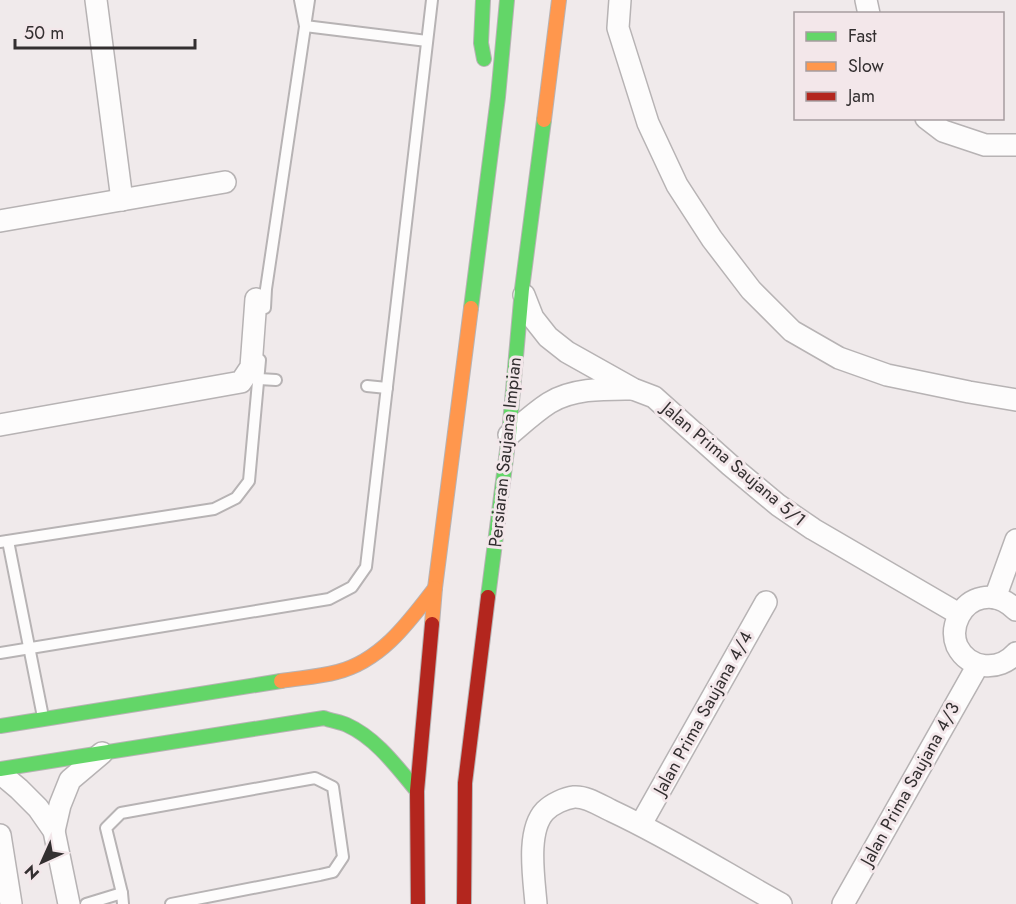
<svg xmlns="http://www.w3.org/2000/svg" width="1016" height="904" font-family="Jost,sans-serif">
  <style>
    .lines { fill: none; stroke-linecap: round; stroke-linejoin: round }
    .lane-casing { stroke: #b7b3b4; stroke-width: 14 }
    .street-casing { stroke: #b7b3b4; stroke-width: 24 }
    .fast-casing { stroke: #b7b3b4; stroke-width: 16 }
    .slow-casing { stroke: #b7b3b4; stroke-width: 16 }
    .jam-casing { stroke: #b7b3b4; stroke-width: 16 }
    .lane { stroke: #fdfcfc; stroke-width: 10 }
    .street { stroke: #fdfcfc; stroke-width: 21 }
    .fast { stroke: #63d668; stroke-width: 14 }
    .slow { stroke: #ff974d; stroke-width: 14 }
    .jam { stroke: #b3261e; stroke-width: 14 }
    .labels { text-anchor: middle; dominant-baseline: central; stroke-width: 6; stroke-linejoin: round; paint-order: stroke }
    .street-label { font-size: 18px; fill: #332f30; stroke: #f3e7ea }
  </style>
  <rect width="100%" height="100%" fill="#f0eaeb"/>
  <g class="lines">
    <defs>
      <g id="lane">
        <polyline points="300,0 305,26 427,41"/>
        <polyline points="265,308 266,289 309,0"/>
        <polyline points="259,379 276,380"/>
        <polyline points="367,386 387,388"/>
        <polyline points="8,541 43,717"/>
        <polyline points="0,542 214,509 236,498 249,481 260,360"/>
        <polyline points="0,653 329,599 352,587 366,567 432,0"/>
        <polyline points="86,904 122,893"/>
        <polyline points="123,904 122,893 106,828 121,813 315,778 333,787 343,857 333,872 320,875 171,904"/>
      </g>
      <g id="street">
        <polyline points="96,0 122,200"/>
        <polyline points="620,0 618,28 648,123 677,185 712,239 751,290 792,331 839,358 887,375 969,392 1016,400"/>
        <polyline points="866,0 869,14"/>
        <polyline points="926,118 943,131 985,145 1016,145"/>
        <polyline points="0,221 225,182"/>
        <polyline points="524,295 533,318 548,337 567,352 633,389 654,397 730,465 778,505 813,529 959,614"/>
        <polyline points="0,425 241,382 251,367 256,299"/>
        <path d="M509 435C522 424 535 412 549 403 573 388 605 389 632 389"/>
        <polyline points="995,598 1016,540"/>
        <path d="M1016 610C1007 601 995 595 982 598 962 602 949 626 957 646 969 670 999 672 1016 653"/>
        <polyline points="0,773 19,789 38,808 54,831 69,904"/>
        <polyline points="641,824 766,602"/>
        <polyline points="54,831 60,805 70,780 102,753"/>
        <polyline points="0,835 11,904"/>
        <path d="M536 904C534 878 526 831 545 811 552 804 565 798 574 797 587 796 601 806 612 811 670 838 725 873 781 904"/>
        <polyline points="843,904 978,665"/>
      </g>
      <g id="fast">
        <polyline points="483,0 481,43 484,59"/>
        <polyline points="471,308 498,97 507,0"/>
        <polyline points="488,597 509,435 522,289 544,120"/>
        <polyline points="0,726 281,681"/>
        <path d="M0 769 324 718C332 721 340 722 347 725 376 738 397 767 417 791"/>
      </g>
      <g id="slow">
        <polyline points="544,120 559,0"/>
        <polyline points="432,624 435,588 471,308"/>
        <path d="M281 681C299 678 319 677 337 672 381 661 409 622 435 588"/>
      </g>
      <g id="jam">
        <polyline points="418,904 417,791 432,624"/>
        <polyline points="464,904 465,783 488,597"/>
      </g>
    </defs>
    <use href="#lane" class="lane-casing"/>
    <use href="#street" class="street-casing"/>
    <use href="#fast" class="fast-casing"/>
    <use href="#slow" class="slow-casing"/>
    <use href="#jam" class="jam-casing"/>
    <use href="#lane" class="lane"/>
    <use href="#street" class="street"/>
    <use href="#fast" class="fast"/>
    <use href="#slow" class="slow"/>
    <use href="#jam" class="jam"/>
  </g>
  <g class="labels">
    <g class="street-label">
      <text transform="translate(505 452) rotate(-84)">Persiaran Saujana Impian</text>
      <text transform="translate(734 464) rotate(40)">Jalan Prima Saujana 5/1</text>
      <text transform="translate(703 713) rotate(-61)">Jalan Prima Saujana 4/4</text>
      <text transform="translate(910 784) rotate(-61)">Jalan Prima Saujana 4/3</text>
    </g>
  </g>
  <rect x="794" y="12" width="210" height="108" fill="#f3e7ea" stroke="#a69da0" stroke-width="1.5"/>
  <rect x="806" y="32" width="30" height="9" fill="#63d668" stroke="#a69da0" stroke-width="1.5"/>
  <text x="848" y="42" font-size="18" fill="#332f30">Fast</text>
  <rect x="806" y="62" width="30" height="9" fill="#ff974d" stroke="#a69da0" stroke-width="1.5"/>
  <text x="848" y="72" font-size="18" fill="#332f30">Slow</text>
  <rect x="806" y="92" width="30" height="9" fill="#b3261e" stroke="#a69da0" stroke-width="1.5"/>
  <text x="848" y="102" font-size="18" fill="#332f30">Jam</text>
  <g transform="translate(42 862) rotate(225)" stroke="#f3e7ea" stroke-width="4.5" paint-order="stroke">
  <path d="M0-4.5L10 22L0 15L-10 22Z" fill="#332f30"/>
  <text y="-9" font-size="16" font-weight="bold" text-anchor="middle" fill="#332f30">N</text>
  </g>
  <path d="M15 39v9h180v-9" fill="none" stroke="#332f30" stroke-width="3"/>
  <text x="24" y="39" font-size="18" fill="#332f30" stroke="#f3e7ea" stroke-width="4.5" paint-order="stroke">50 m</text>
</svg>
